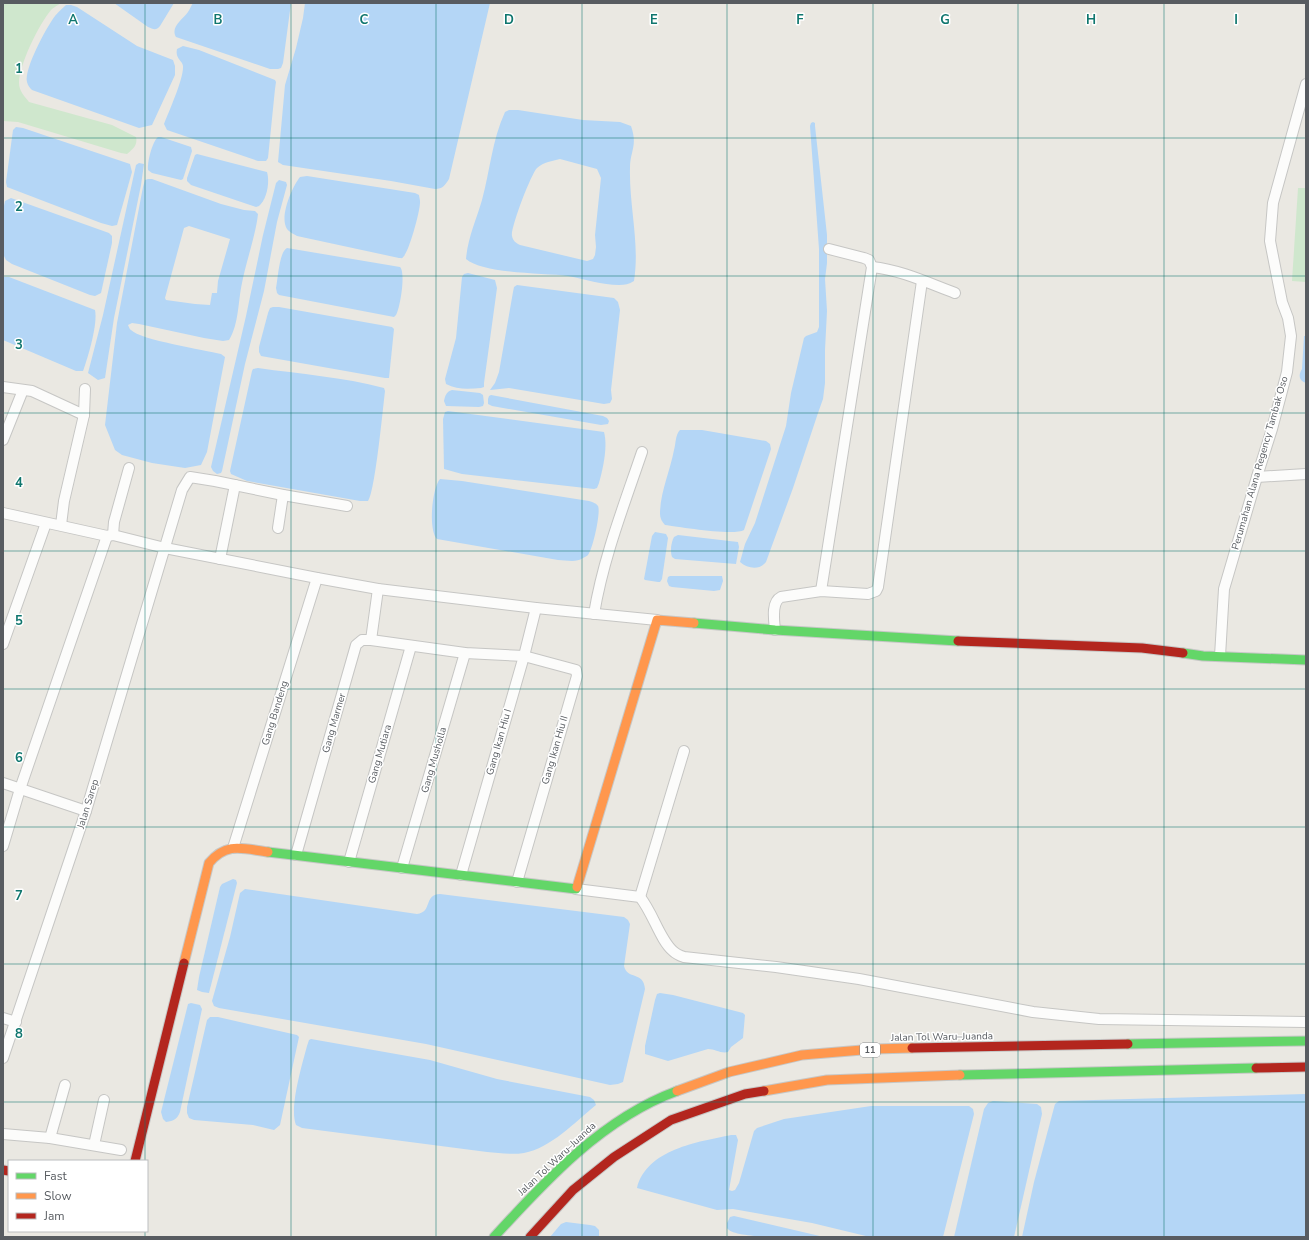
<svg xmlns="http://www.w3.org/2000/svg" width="1309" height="1240" font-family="'Nunito Sans',sans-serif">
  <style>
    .green { fill: #cfe7cd }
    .water { fill: #b4d6f6; fill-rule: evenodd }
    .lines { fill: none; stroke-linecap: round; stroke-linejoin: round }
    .street-casing { stroke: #c6c6c4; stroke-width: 12 }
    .fast-casing { stroke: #c6c7c6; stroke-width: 11 }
    .slow-casing { stroke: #c6c7c6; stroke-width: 11 }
    .jam-casing { stroke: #c6c7c6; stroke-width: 11 }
    .street { stroke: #fcfcfb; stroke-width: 10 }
    .fast { stroke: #63d668; stroke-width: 9 }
    .slow { stroke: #ff974d; stroke-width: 9 }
    .jam { stroke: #b3261e; stroke-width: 9 }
    .grid { fill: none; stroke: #0f766e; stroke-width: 1; stroke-opacity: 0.55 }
    .labels { text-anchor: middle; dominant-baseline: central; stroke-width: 3; stroke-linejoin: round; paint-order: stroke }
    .shield { fill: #fff; stroke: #8a8d90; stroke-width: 1 }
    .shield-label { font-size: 9px; font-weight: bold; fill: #585c61 }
    .street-label { font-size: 10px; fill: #585c61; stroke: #fff }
    .grid-label { font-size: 13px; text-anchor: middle; font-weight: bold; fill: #0f766e; stroke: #fff; stroke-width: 3; stroke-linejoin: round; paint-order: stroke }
  </style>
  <rect width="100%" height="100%" fill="#eae8e2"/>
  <g class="green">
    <path d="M3 3H61C58 5 53 8 51 10 39 24 19 65 19 83 19 91 25 97 29 102L112 125 136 137C138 145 133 149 127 154L121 153 18 122 3 121Z"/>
    <polygon points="1298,188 1306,188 1306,282 1292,281"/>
  </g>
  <g class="water">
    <path d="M114 3H174L160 26C156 31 153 29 148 27Z"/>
    <path d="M193 3H291L283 63 281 68 278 69H270L176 37C170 27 183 19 188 12 190 9 191 6 193 3Z"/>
    <path d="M305 3H490L449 179C445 185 443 189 435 189L391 181 283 165 278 162 285 85 296 48 303 18Z"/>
    <path d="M66 5H71L77 7 137 46 173 60 175 66V75L152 125 139 128 32 90C30 88 28 86 27 82 24 69 46 28 55 16 58 12 62 9 66 5Z"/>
    <path d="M183 46 199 50 275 80 276 82 275 89 268 158 266 161H258L167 130 164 124C169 111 184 78 183 66 182 60 175 59 177 49Z"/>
    <path d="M509 110H518L583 120 620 122 631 126C638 146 630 151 630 168 629 206 640 244 634 281 629 284 625 285 619 285 602 285 585 279 568 276 544 273 483 274 466 259 468 237 476 221 482 200 490 171 492 140 505 112ZM560 159 597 169 601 178 595 235 596 247 595 255 593 259 587 261 520 245C516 243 513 241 512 236 510 229 531 174 537 168 544 162 552 161 560 159Z"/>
    <path d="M813 122 815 123V126L827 235V263L825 279 827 311 825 350V383L823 399 818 413 793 488 766 562C760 570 748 569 740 562L745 544 755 523 786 426 791 393 804 338 806 336 817 332 819 327V249L810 126 811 123Z"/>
    <polygon points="16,127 23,128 130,164 132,172 117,225 112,226 101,223 7,187 6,182 13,130"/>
    <path d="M158 137H161L191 147 192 151 183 179 181 180 152 173 148 170C147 163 152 142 158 137Z"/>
    <path d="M197 154 267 172C270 182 267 199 259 206L256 207 191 185 187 181V178L195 155Z"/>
    <polygon points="139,163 144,164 141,185 114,318 105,378 98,380 88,373 103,315 136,165"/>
    <path d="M307 176 415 193 419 195C419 196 420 200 420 201 421 209 409 251 404 256 402 259 402 258 399 258L297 236C294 234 289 232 287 229 279 217 292 187 300 177Z"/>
    <path d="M148 179H152L221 204 244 210 255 211 258 214C256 234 246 262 242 283 238 301 239 324 229 340L223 341 204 338 139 324 132 323 128 325C128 325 130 330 131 330 140 340 205 350 221 354L225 357 207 452 201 465 185 468 152 463 122 455 115 450 105 425 117 323 143 187 145 180ZM189 226 230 239 218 281 217 293H212L210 305 195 304 166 300 165 298 184 228Z"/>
    <polygon points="279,180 286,182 287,185 277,222 264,291 245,364 222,471 221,473 217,474 213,471 211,467 246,316 263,235 276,183"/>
    <polygon points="11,198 109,233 112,236 112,243 101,293 95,296 90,295 12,264 6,260 3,254 4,206 5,201"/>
    <path d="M287 248 400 267C406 273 400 308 396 315L394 317 279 295 277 293 276 288C278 279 279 252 287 248Z"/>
    <path d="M468 273 495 280 497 288 484 383V387L481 388C469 389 457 390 446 384L445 379 456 338 462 277 464 274Z"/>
    <path d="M3 277H9L95 310C98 324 88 357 83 371H76L3 340Z"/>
    <polygon points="517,285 614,298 618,302 620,310 611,390 612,399 610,403 604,404 509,388 490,390 495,383 499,372 513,292 514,287"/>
    <polygon points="273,307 279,307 392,327 394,329 389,378 385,378 261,356 259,352 259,347 268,313 270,308"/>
    <path d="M1304 336H1306V383C1299 381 1298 375 1302 369Z"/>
    <path d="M258 368C300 374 343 377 384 388L385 391C383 408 375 493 368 501H360L247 481 231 474 230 471 252 371 253 369Z"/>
    <path d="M452 390 480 393 483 395 484 403 483 406 479 407 446 406 444 401C445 396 446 392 452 390Z"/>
    <polygon points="491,395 603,416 607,418 609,421 608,424 601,425 492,406 488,404 488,399 489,396"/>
    <path d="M448 411 604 432C608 447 603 468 599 483L597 488 594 489 462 474 444 469 443 419 445 412Z"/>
    <path d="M680 430H702L766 441 770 444 771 449 744 530C734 536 680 527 665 525 662 522 660 518 660 514 660 493 670 471 674 450 676 444 675 435 680 430Z"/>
    <path d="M440 479 462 481 589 501C592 502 596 503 598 506 601 512 593 549 588 555 587 556 585 557 583 558 576 563 566 560 558 560L437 539C428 530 432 488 440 479Z"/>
    <polygon points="655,532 666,534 668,538 662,579 660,582 658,582 645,580 644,579 652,536"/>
    <path d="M678 535 738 542 739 547 736 564 675 559 672 557C670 551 671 543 674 537Z"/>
    <polygon points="670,576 722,576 723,581 720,590 714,591 672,587 669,586 667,581 668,577"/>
    <polygon points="233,879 236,880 237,883 209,993 202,992 197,990 199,977 220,887 222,884"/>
    <path d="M245 889 417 914C433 912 423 895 440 894L624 917 628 920 630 924 624 966C627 980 644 971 645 989L623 1082 618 1084 610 1085 426 1044 219 1008 214 1006 212 1001 230 937 240 893Z"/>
    <path d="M660 993 673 995 743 1013 745 1015 743 1038 731 1047 728 1052C721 1054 715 1049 708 1049L668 1061 645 1054V1046L655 1000 657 994Z"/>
    <path d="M191 1003 200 1005 202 1009 180 1112C177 1119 174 1121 166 1122L163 1119 161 1112 188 1004Z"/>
    <polygon points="210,1017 218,1017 297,1035 299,1037 280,1125 274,1130 253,1125 194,1120 189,1118 187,1113 187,1107 207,1020"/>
    <path d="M311 1039 430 1060 497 1079 590 1097 594 1100 596 1105C575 1122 551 1148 524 1153 512 1155 499 1153 487 1152L302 1128 296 1125C289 1108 302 1065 307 1046L309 1040Z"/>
    <polygon points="1306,1094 1306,1237 1022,1237 1034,1182 1055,1104 1059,1101"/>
    <polygon points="993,1101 1037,1104 1041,1107 1042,1114 1014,1237 954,1237 984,1109 988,1103"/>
    <path d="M871 1106H969L973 1109 974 1114 943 1237H870L812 1223 733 1209 717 1210 637 1188C647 1149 698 1142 731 1135H736L738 1140 729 1190 732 1191 735 1190 739 1183 754 1131 757 1128 784 1119Z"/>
    <path d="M734 1216 824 1237C807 1237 734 1240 727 1228V1223L730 1217Z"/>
    <polygon points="566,1222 590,1225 595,1226 599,1230 599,1237 550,1237 561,1224"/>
  </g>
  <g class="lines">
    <defs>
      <g id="street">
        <path d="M872 267C901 270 928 283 955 293"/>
        <polyline points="3,387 32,391 84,415"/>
        <polyline points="3,440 23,390"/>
        <polyline points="1257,477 1306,474"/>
        <polyline points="3,513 107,536 113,535 165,548 317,578 378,589 536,608 657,620"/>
        <polyline points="61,525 64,501 84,415 85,389"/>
        <polyline points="278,528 283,495"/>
        <polyline points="113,535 114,522 129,468"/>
        <polyline points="220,559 235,485"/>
        <polyline points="821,591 872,267 869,260 864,258 829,249"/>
        <path d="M594 614C603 559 624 505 642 452"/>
        <path d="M775 630C774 620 771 602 781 597L821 591 868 594 876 591 878 587 922 281"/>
        <polyline points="371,640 378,589"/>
        <polyline points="3,644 46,523"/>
        <polyline points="1220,656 1224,589 1259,470 1272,429 1287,372 1291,336 1288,318 1282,302 1270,241 1273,203 1306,84"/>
        <polyline points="3,783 86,811"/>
        <polyline points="3,846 20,789 107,536"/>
        <polyline points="233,848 317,578"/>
        <polyline points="296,855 356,645 362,640 371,640 465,653 524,656 576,670 577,676 517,882"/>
        <polyline points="349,862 411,646"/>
        <polyline points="402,868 465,653"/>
        <polyline points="461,875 524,656 536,608"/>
        <path d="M576 889 640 897C653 913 660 940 673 951 676 954 681 956 684 957L776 967 859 979 1033 1012 1099 1019 1306 1022"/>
        <polyline points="640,897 684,751"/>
        <polyline points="3,1018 16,1022"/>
        <polyline points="3,1058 86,811 182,490 190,477 215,481 283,495 347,506"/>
        <polyline points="3,1134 50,1138 121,1150"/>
        <polyline points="50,1138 65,1085"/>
        <polyline points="94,1145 104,1100"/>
      </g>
      <g id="fast">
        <polyline points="694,623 775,630 958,641"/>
        <polyline points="1183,653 1203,656 1306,660"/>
        <polyline points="268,852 576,889 577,887"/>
        <polyline points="1128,1044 1306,1041"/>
        <polyline points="960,1075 1256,1068"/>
        <path d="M494 1237C546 1180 603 1118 677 1091"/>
      </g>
      <g id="slow">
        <polyline points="577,887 657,620 694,623"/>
        <path d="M184 963 209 863C227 841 244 849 268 852"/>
        <polyline points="677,1091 729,1072 802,1055 874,1049 912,1048"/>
        <polyline points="764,1091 827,1080 960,1075"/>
      </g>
      <g id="jam">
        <polyline points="958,641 1142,648 1183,653"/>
        <polyline points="912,1048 1128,1044"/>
        <polyline points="1256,1068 1306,1067"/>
        <polyline points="135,1161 184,963"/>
        <polyline points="3,1170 9,1171"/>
        <polyline points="530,1237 573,1190 614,1157 671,1120 745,1094 764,1091"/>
      </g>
    </defs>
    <use href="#street" class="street-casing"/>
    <use href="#fast" class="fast-casing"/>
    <use href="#slow" class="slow-casing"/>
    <use href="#jam" class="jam-casing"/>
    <use href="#street" class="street"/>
    <use href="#fast" class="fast"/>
    <use href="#slow" class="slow"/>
    <use href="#jam" class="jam"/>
  </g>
  <path class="grid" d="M145 3V1161M291 3V1237M436 3V1237M582 3V1237M727 3V1237M873 3V1237M1018 3V1237M1164 3V1237M3 138H1306M3 276H1306M3 413H1306M3 551H1306M3 689H1306M3 827H1306M3 964H1306M3 1102H1306M145 1231V1237"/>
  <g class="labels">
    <rect class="shield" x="860" y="1043" width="20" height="14" rx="3"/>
    <g class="shield-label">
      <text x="870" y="1050">11</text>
    </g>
    <g class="street-label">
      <text transform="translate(1260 463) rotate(-74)">Perumahan Alana Regency Tambak Oso</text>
      <text transform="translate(275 713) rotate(-73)">Gang Bandeng</text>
      <text transform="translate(334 723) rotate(-74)">Gang Marmer</text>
      <text transform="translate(499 742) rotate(-74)">Gang Ikan Hiu I</text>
      <text transform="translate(555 750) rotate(-74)">Gang Ikan Hiu II</text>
      <text transform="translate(380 754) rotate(-74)">Gang Mutiara</text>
      <text transform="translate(434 760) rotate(-74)">Gang Musholla</text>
      <text transform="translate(88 804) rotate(-73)">Jalan Sarep</text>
      <text transform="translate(942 1037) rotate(-1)">Jalan Tol Waru–Juanda</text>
      <text transform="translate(557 1159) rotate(-43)">Jalan Tol Waru–Juanda</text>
    </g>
  </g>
  <g class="grid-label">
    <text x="73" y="24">A</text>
    <text x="218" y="24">B</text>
    <text x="364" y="24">C</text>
    <text x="509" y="24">D</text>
    <text x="654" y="24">E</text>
    <text x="800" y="24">F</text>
    <text x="945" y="24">G</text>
    <text x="1091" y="24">H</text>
    <text x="1236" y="24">I</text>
    <text x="19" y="73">1</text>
    <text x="19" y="211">2</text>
    <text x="19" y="349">3</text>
    <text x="19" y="487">4</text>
    <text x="19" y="625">5</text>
    <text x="19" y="762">6</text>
    <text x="19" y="900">7</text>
    <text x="19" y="1038">8</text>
  </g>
  <rect width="1309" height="1240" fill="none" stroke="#585c61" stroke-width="8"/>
  <rect x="8" y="1160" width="140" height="72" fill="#ffffff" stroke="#bcbec0"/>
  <rect x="16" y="1173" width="20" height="6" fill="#63d668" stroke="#bcbec0"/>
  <text x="44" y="1180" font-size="12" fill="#585c61">Fast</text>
  <rect x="16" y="1193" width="20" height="6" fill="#ff974d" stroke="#bcbec0"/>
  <text x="44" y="1200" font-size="12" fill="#585c61">Slow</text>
  <rect x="16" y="1213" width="20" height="6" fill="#b3261e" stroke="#bcbec0"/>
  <text x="44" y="1220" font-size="12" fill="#585c61">Jam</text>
</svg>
